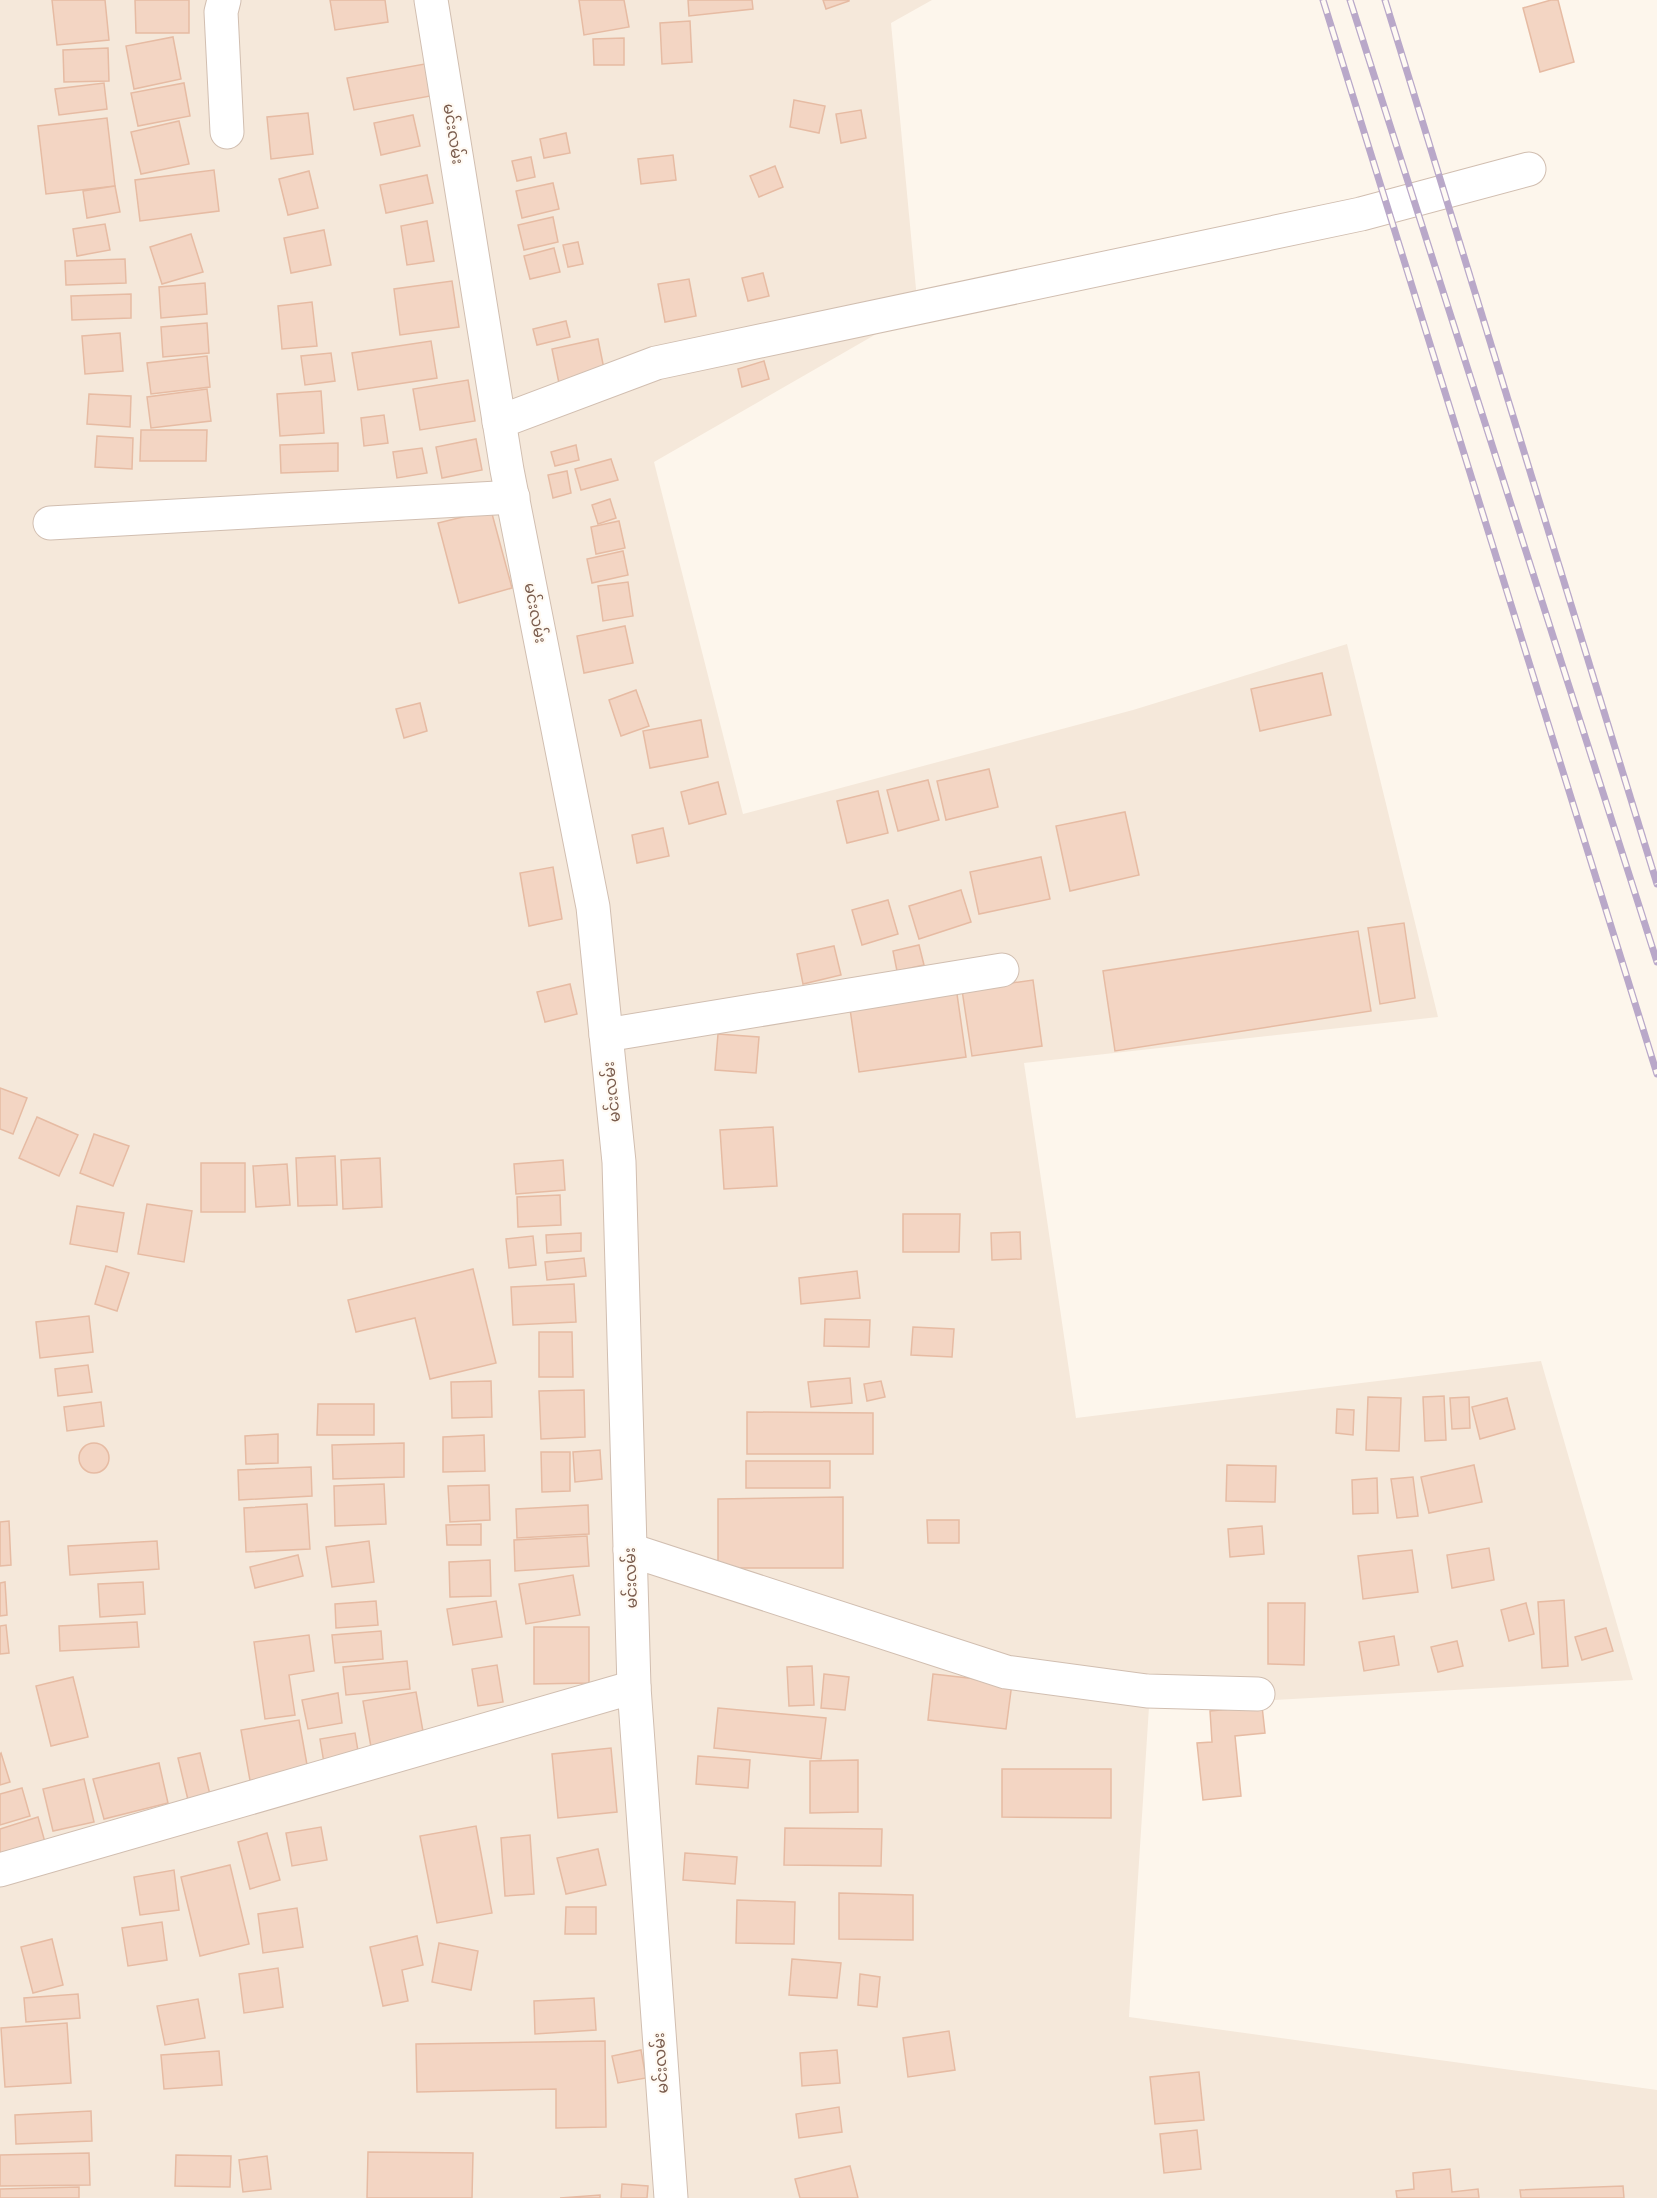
<svg xmlns="http://www.w3.org/2000/svg" width="1657" height="2198" font-family="'Varela Round','Noto Sans Myanmar',sans-serif">
  <style>
    .residential { fill: #f5e8da }
    .building { fill: #f3d5c3; stroke: #e6bba3; stroke-width: 1.5 }
    .lines { fill: none; stroke-linecap: round; stroke-linejoin: round }
    .minor-casing { stroke: #d1beb0; stroke-width: 35 }
    .minor { stroke: #fff; stroke-width: 33 }
    .rail-casing { stroke: #b9a8c9; stroke-width: 7 }
    .rail { stroke: #fffaf3; stroke-width: 4.5; stroke-dasharray: 14; stroke-linecap: butt }
    .labels { text-anchor: middle; dominant-baseline: central; stroke-width: 4.5; stroke-linejoin: round; paint-order: stroke }
    .street-label { font-size: 16px; fill: #7a5c4d; stroke: #fffaf3 }
  </style>
  <rect width="100%" height="100%" fill="#fdf6ec"/>
  <polygon class="residential" points="0,0 932,0 891,23 918,310 654,462 743,814 1133,710 1347,644 1438,1017 1024,1063 1076,1418 1541,1361 1633,1680 1149,1707 1129,2017 1657,2090 1657,2198 0,2198"/>
  <g class="building">
    <polygon points="52,0 105,0 109,40 57,45"/>
    <polygon points="135,0 189,0 189,33 136,33"/>
    <polygon points="330,0 385,0 388,22 335,30"/>
    <polygon points="579,0 624,0 629,27 584,35"/>
    <polygon points="688,0 752,0 753,9 689,16"/>
    <polygon points="823,0 849,0 849,1 826,9"/>
    <polygon points="1551,0 1558,0 1574,62 1540,72 1523,8"/>
    <polygon points="690,21 692,62 662,64 660,23"/>
    <polygon points="173,37 181,79 134,89 126,46"/>
    <polygon points="624,38 624,65 594,65 593,39"/>
    <polygon points="108,48 109,81 64,82 63,50"/>
    <polygon points="430,63 436,95 354,110 347,78"/>
    <polygon points="104,83 107,109 59,115 55,89"/>
    <polygon points="184,83 190,116 138,126 131,93"/>
    <polygon points="794,100 825,106 819,133 790,127"/>
    <polygon points="861,110 866,138 841,143 836,114"/>
    <polygon points="308,113 313,154 271,159 267,117"/>
    <polygon points="413,115 420,146 381,155 374,123"/>
    <polygon points="107,118 115,186 46,194 38,126"/>
    <polygon points="179,121 189,164 141,174 131,132"/>
    <polygon points="566,133 570,153 544,158 540,139"/>
    <polygon points="673,155 676,180 641,184 638,159"/>
    <polygon points="531,157 535,177 517,181 512,161"/>
    <polygon points="775,166 783,187 759,197 750,176"/>
    <polygon points="214,170 219,211 140,221 135,180"/>
    <polygon points="309,171 318,208 288,215 279,179"/>
    <polygon points="427,175 433,203 386,213 380,185"/>
    <polygon points="553,183 559,209 522,218 516,191"/>
    <polygon points="115,186 120,212 87,218 83,191"/>
    <polygon points="553,217 558,242 524,250 518,225"/>
    <polygon points="427,221 434,261 407,265 401,226"/>
    <polygon points="105,224 110,250 77,256 73,229"/>
    <polygon points="324,230 331,265 291,273 284,238"/>
    <polygon points="191,234 203,272 162,284 150,247"/>
    <polygon points="578,242 583,264 568,267 563,245"/>
    <polygon points="554,248 560,272 530,279 524,256"/>
    <polygon points="125,259 126,283 66,285 65,261"/>
    <polygon points="763,273 769,296 748,301 742,278"/>
    <polygon points="689,279 696,316 665,322 658,284"/>
    <polygon points="452,281 459,327 400,335 394,289"/>
    <polygon points="205,283 207,314 161,318 159,287"/>
    <polygon points="131,294 131,318 72,320 71,296"/>
    <polygon points="312,302 317,346 282,349 278,306"/>
    <polygon points="566,321 570,337 537,345 533,329"/>
    <polygon points="207,323 209,353 163,357 161,327"/>
    <polygon points="120,333 123,371 85,374 82,336"/>
    <polygon points="598,339 606,379 560,388 552,349"/>
    <polygon points="431,341 437,378 358,390 352,353"/>
    <polygon points="331,353 335,381 305,385 301,356"/>
    <polygon points="207,356 210,387 151,394 147,363"/>
    <polygon points="764,361 769,379 742,387 738,369"/>
    <polygon points="468,380 475,421 420,430 413,389"/>
    <polygon points="207,389 211,421 151,428 147,397"/>
    <polygon points="321,391 324,433 280,436 277,394"/>
    <polygon points="89,394 131,396 130,427 87,424"/>
    <polygon points="384,415 388,443 364,446 361,418"/>
    <polygon points="141,430 207,430 206,461 140,461"/>
    <polygon points="97,436 133,438 132,469 95,467"/>
    <polygon points="476,439 482,470 442,478 436,447"/>
    <polygon points="338,443 338,471 281,473 280,445"/>
    <polygon points="576,445 579,460 555,466 551,452"/>
    <polygon points="422,448 427,473 397,478 393,452"/>
    <polygon points="611,459 618,480 581,490 575,469"/>
    <polygon points="567,471 571,493 553,498 548,475"/>
    <polygon points="610,499 616,518 598,524 592,505"/>
    <polygon points="491,510 512,588 459,603 438,523"/>
    <polygon points="619,521 625,548 596,554 591,527"/>
    <polygon points="623,551 628,575 592,583 587,559"/>
    <polygon points="628,582 633,616 603,621 598,586"/>
    <polygon points="625,626 633,663 584,673 577,636"/>
    <polygon points="1322,673 1331,715 1260,731 1251,689"/>
    <polygon points="636,690 649,726 621,736 609,700"/>
    <polygon points="420,703 427,731 404,738 396,709"/>
    <polygon points="701,720 708,757 650,768 643,731"/>
    <polygon points="989,769 998,807 946,820 937,781"/>
    <polygon points="928,780 939,820 898,831 887,790"/>
    <polygon points="718,782 726,814 689,824 681,792"/>
    <polygon points="878,791 888,833 847,843 837,801"/>
    <polygon points="1125,812 1139,875 1070,891 1056,826"/>
    <polygon points="663,828 669,856 637,863 632,835"/>
    <polygon points="1041,857 1050,899 979,914 970,872"/>
    <polygon points="553,867 562,919 529,926 520,873"/>
    <polygon points="961,890 971,922 919,939 909,906"/>
    <polygon points="888,900 898,934 862,945 852,910"/>
    <polygon points="1404,923 1415,998 1380,1004 1368,928"/>
    <polygon points="1358,931 1371,1011 1115,1051 1103,971"/>
    <polygon points="919,945 924,965 897,971 893,951"/>
    <polygon points="834,946 841,975 803,984 797,954"/>
    <polygon points="1033,980 1042,1046 972,1056 962,990"/>
    <polygon points="570,984 577,1014 545,1022 537,992"/>
    <polygon points="956,987 966,1057 859,1072 849,1002"/>
    <polygon points="718,1034 759,1037 756,1073 715,1070"/>
    <polygon points="0,1088 27,1098 13,1134 0,1129"/>
    <polygon points="37,1117 78,1135 59,1176 19,1158"/>
    <polygon points="773,1127 777,1186 724,1189 720,1130"/>
    <polygon points="94,1134 129,1146 113,1186 80,1173"/>
    <polygon points="335,1156 337,1205 298,1206 296,1158"/>
    <polygon points="380,1158 382,1207 343,1209 341,1160"/>
    <polygon points="563,1160 565,1190 516,1194 514,1164"/>
    <rect x="201" y="1163" width="44" height="49"/>
    <polygon points="287,1164 290,1205 256,1207 253,1166"/>
    <polygon points="560,1195 561,1225 518,1227 517,1197"/>
    <polygon points="147,1204 192,1211 184,1262 138,1254"/>
    <polygon points="77,1206 124,1213 117,1252 70,1244"/>
    <polygon points="903,1214 960,1214 959,1252 903,1252"/>
    <polygon points="1020,1232 1021,1259 992,1260 991,1233"/>
    <polygon points="581,1233 581,1251 547,1253 546,1235"/>
    <polygon points="533,1236 536,1265 509,1268 506,1239"/>
    <polygon points="584,1258 586,1276 547,1280 545,1262"/>
    <polygon points="106,1266 129,1273 117,1311 95,1304"/>
    <polygon points="473,1269 496,1363 430,1379 415,1318 356,1332 348,1300"/>
    <polygon points="857,1271 860,1298 801,1304 799,1278"/>
    <polygon points="574,1284 576,1322 513,1325 511,1287"/>
    <polygon points="89,1316 93,1352 40,1358 36,1322"/>
    <polygon points="825,1319 870,1320 869,1347 824,1346"/>
    <polygon points="913,1327 954,1329 952,1357 911,1355"/>
    <polygon points="539,1332 572,1332 573,1377 539,1377"/>
    <polygon points="88,1365 92,1392 58,1396 55,1369"/>
    <polygon points="850,1378 852,1403 811,1407 808,1382"/>
    <polygon points="491,1381 492,1417 452,1418 451,1382"/>
    <polygon points="881,1381 885,1397 867,1401 864,1384"/>
    <polygon points="584,1390 585,1437 541,1439 539,1391"/>
    <polygon points="1444,1396 1446,1440 1425,1441 1423,1397"/>
    <polygon points="1368,1397 1401,1398 1399,1451 1366,1450"/>
    <polygon points="1469,1397 1470,1428 1452,1429 1450,1398"/>
    <polygon points="1507,1398 1515,1429 1480,1439 1472,1407"/>
    <polygon points="101,1402 104,1426 67,1431 64,1407"/>
    <polygon points="318,1404 374,1404 374,1435 317,1435"/>
    <polygon points="1337,1409 1354,1410 1353,1435 1336,1433"/>
    <polygon points="747,1412 873,1413 873,1454 747,1454"/>
    <polygon points="278,1434 278,1463 246,1464 245,1436"/>
    <polygon points="484,1435 485,1471 443,1472 443,1437"/>
    <circle cx="94" cy="1458" r="15"/>
    <polygon points="404,1443 404,1477 333,1479 332,1445"/>
    <polygon points="600,1450 602,1479 575,1482 573,1452"/>
    <polygon points="541,1452 570,1452 570,1491 542,1492"/>
    <rect x="746" y="1461" width="84" height="27"/>
    <polygon points="1227,1465 1276,1466 1275,1502 1226,1501"/>
    <polygon points="1474,1465 1482,1502 1429,1513 1421,1477"/>
    <polygon points="311,1467 312,1496 239,1500 238,1470"/>
    <polygon points="1413,1477 1418,1516 1397,1518 1391,1479"/>
    <polygon points="1377,1478 1378,1513 1353,1514 1352,1480"/>
    <polygon points="384,1484 386,1524 335,1526 334,1486"/>
    <polygon points="489,1485 490,1520 450,1522 448,1486"/>
    <polygon points="843,1497 843,1568 718,1568 718,1499"/>
    <polygon points="307,1504 310,1549 246,1552 244,1508"/>
    <polygon points="588,1505 589,1534 517,1538 516,1509"/>
    <polygon points="927,1520 959,1520 959,1543 928,1543"/>
    <polygon points="9,1521 11,1565 0,1566 0,1522"/>
    <polygon points="481,1524 481,1545 447,1545 446,1525"/>
    <polygon points="1262,1526 1264,1554 1230,1557 1228,1529"/>
    <polygon points="587,1536 589,1566 515,1571 514,1540"/>
    <polygon points="157,1541 159,1569 70,1575 68,1546"/>
    <polygon points="369,1541 374,1582 332,1587 326,1547"/>
    <polygon points="1489,1548 1494,1580 1452,1588 1447,1555"/>
    <polygon points="1412,1550 1418,1592 1363,1599 1358,1556"/>
    <polygon points="298,1555 303,1576 255,1588 250,1567"/>
    <polygon points="490,1560 491,1596 450,1597 449,1562"/>
    <polygon points="573,1575 580,1615 526,1624 519,1584"/>
    <polygon points="5,1582 7,1615 0,1616 0,1583"/>
    <polygon points="143,1582 145,1614 100,1617 98,1584"/>
    <polygon points="1564,1600 1568,1666 1542,1668 1538,1602"/>
    <polygon points="376,1601 378,1625 336,1628 335,1604"/>
    <polygon points="496,1601 502,1637 453,1645 447,1609"/>
    <polygon points="1268,1603 1305,1603 1304,1665 1268,1664"/>
    <polygon points="1526,1603 1534,1634 1509,1641 1501,1610"/>
    <polygon points="137,1622 139,1647 60,1651 59,1626"/>
    <polygon points="6,1625 9,1653 0,1654 0,1626"/>
    <polygon points="534,1627 589,1627 589,1683 534,1684"/>
    <polygon points="1606,1628 1613,1651 1582,1660 1575,1637"/>
    <polygon points="381,1631 383,1659 335,1663 332,1635"/>
    <polygon points="309,1635 314,1671 289,1675 295,1715 265,1719 254,1642"/>
    <polygon points="1394,1636 1399,1665 1364,1671 1359,1642"/>
    <polygon points="1457,1641 1463,1666 1438,1672 1431,1647"/>
    <polygon points="407,1661 410,1689 346,1695 343,1667"/>
    <polygon points="497,1665 503,1702 478,1706 472,1669"/>
    <polygon points="812,1666 814,1705 789,1706 787,1667"/>
    <polygon points="824,1674 849,1677 845,1710 821,1708"/>
    <polygon points="933,1674 1012,1683 1006,1729 928,1720"/>
    <polygon points="73,1677 88,1737 51,1746 36,1686"/>
    <polygon points="416,1692 424,1737 371,1747 363,1701"/>
    <polygon points="338,1693 342,1723 308,1729 302,1700"/>
    <polygon points="1262,1706 1265,1733 1235,1736 1241,1796 1203,1800 1197,1743 1212,1742 1210,1711"/>
    <polygon points="718,1708 826,1718 821,1759 714,1748"/>
    <polygon points="299,1720 309,1776 251,1786 241,1730"/>
    <polygon points="355,1733 360,1763 325,1769 320,1739"/>
    <polygon points="611,1748 617,1812 558,1818 552,1754"/>
    <polygon points="1,1753 10,1782 0,1785 0,1754"/>
    <polygon points="200,1753 211,1799 189,1804 178,1758"/>
    <polygon points="698,1756 750,1760 748,1788 696,1784"/>
    <polygon points="858,1760 858,1812 810,1813 810,1761"/>
    <polygon points="159,1763 168,1803 104,1819 93,1779"/>
    <polygon points="1002,1769 1111,1769 1111,1818 1002,1817"/>
    <polygon points="84,1779 94,1822 53,1831 43,1789"/>
    <polygon points="22,1788 30,1816 0,1825 0,1794"/>
    <polygon points="38,1817 46,1846 0,1860 0,1829"/>
    <polygon points="476,1826 492,1913 437,1923 420,1836"/>
    <polygon points="321,1827 327,1860 292,1866 286,1833"/>
    <polygon points="785,1828 882,1829 881,1866 784,1865"/>
    <polygon points="267,1833 280,1880 250,1889 238,1842"/>
    <polygon points="530,1835 534,1894 505,1896 501,1838"/>
    <polygon points="598,1849 606,1885 566,1894 557,1858"/>
    <polygon points="685,1853 737,1857 735,1884 683,1880"/>
    <polygon points="230,1865 249,1944 200,1956 181,1877"/>
    <polygon points="174,1870 179,1910 140,1915 134,1877"/>
    <polygon points="839,1893 913,1895 913,1940 839,1939"/>
    <polygon points="737,1900 795,1902 794,1944 736,1943"/>
    <polygon points="566,1907 596,1907 596,1934 565,1934"/>
    <polygon points="297,1908 303,1947 263,1953 258,1914"/>
    <polygon points="162,1922 167,1960 128,1966 122,1928"/>
    <polygon points="417,1936 423,1965 402,1970 408,2001 383,2006 370,1947"/>
    <polygon points="52,1939 63,1985 33,1993 21,1947"/>
    <polygon points="439,1943 478,1951 471,1990 432,1982"/>
    <polygon points="792,1959 841,1963 837,1998 789,1995"/>
    <polygon points="278,1968 283,2007 244,2013 239,1974"/>
    <polygon points="860,1974 880,1977 877,2007 858,2005"/>
    <polygon points="78,1994 80,2018 26,2022 24,1998"/>
    <polygon points="594,1998 596,2030 535,2034 534,2001"/>
    <polygon points="198,1999 205,2038 165,2045 157,2006"/>
    <polygon points="67,2023 71,2083 5,2087 1,2028"/>
    <polygon points="949,2031 955,2070 908,2077 903,2038"/>
    <polygon points="605,2041 606,2127 556,2128 556,2089 417,2092 416,2044"/>
    <polygon points="641,2050 646,2078 618,2083 612,2056"/>
    <polygon points="837,2050 840,2083 802,2086 800,2053"/>
    <polygon points="219,2051 222,2085 164,2089 161,2055"/>
    <polygon points="1199,2072 1204,2120 1155,2124 1150,2077"/>
    <polygon points="839,2107 842,2132 799,2138 796,2114"/>
    <polygon points="91,2111 92,2141 16,2144 15,2115"/>
    <polygon points="1197,2130 1201,2169 1164,2173 1160,2134"/>
    <polygon points="368,2152 473,2153 472,2198 367,2198"/>
    <polygon points="89,2153 90,2185 0,2186 0,2155"/>
    <polygon points="176,2155 231,2156 230,2187 175,2186"/>
    <polygon points="267,2156 271,2189 243,2192 239,2160"/>
    <polygon points="850,2166 858,2198 800,2198 795,2179"/>
    <polygon points="1450,2169 1452,2192 1478,2189 1479,2198 1397,2198 1396,2191 1414,2189 1413,2173"/>
    <polygon points="622,2184 648,2186 647,2198 621,2198"/>
    <polygon points="1623,2186 1624,2198 1521,2198 1520,2190"/>
    <polygon points="79,2187 79,2198 0,2198 0,2189"/>
    <polygon points="600,2195 600,2198 560,2198"/>
  </g>
  <g class="lines">
    <defs>
      <g id="minor">
        <polyline points="224,0 221,12 227,132"/>
        <polyline points="431,0 507,470 593,907 619,1162 634,1687 671,2198"/>
        <polyline points="499,422 656,363 1361,214 1529,169"/>
        <polyline points="50,523 513,497"/>
        <polyline points="606,1035 1002,970"/>
        <polyline points="630,1550 1006,1672 1147,1691 1258,1694"/>
        <polyline points="0,1870 634,1687"/>
      </g>
    </defs>
    <use href="#minor" class="minor-casing"/>
    <use href="#minor" class="minor"/>
    <defs>
      <g id="rail">
        <polyline points="1323,0 1657,1074"/>
        <polyline points="1350,0 1657,962"/>
        <polyline points="1385,0 1657,884"/>
      </g>
    </defs>
    <use href="#rail" class="rail-casing"/>
    <use href="#rail" class="rail"/>
  </g>
  <g class="labels">
    <g class="street-label">
      <text transform="translate(453 134) rotate(81)">မင်းလမ်း</text>
      <text transform="translate(535 613) rotate(79)">မင်းလမ်း</text>
      <text transform="translate(612 1092) rotate(-96)">မင်းလမ်း</text>
      <text transform="translate(631 1578) rotate(-92)">မင်းလမ်း</text>
      <text transform="translate(661 2063) rotate(-94)">မင်းလမ်း</text>
    </g>
  </g>
</svg>
